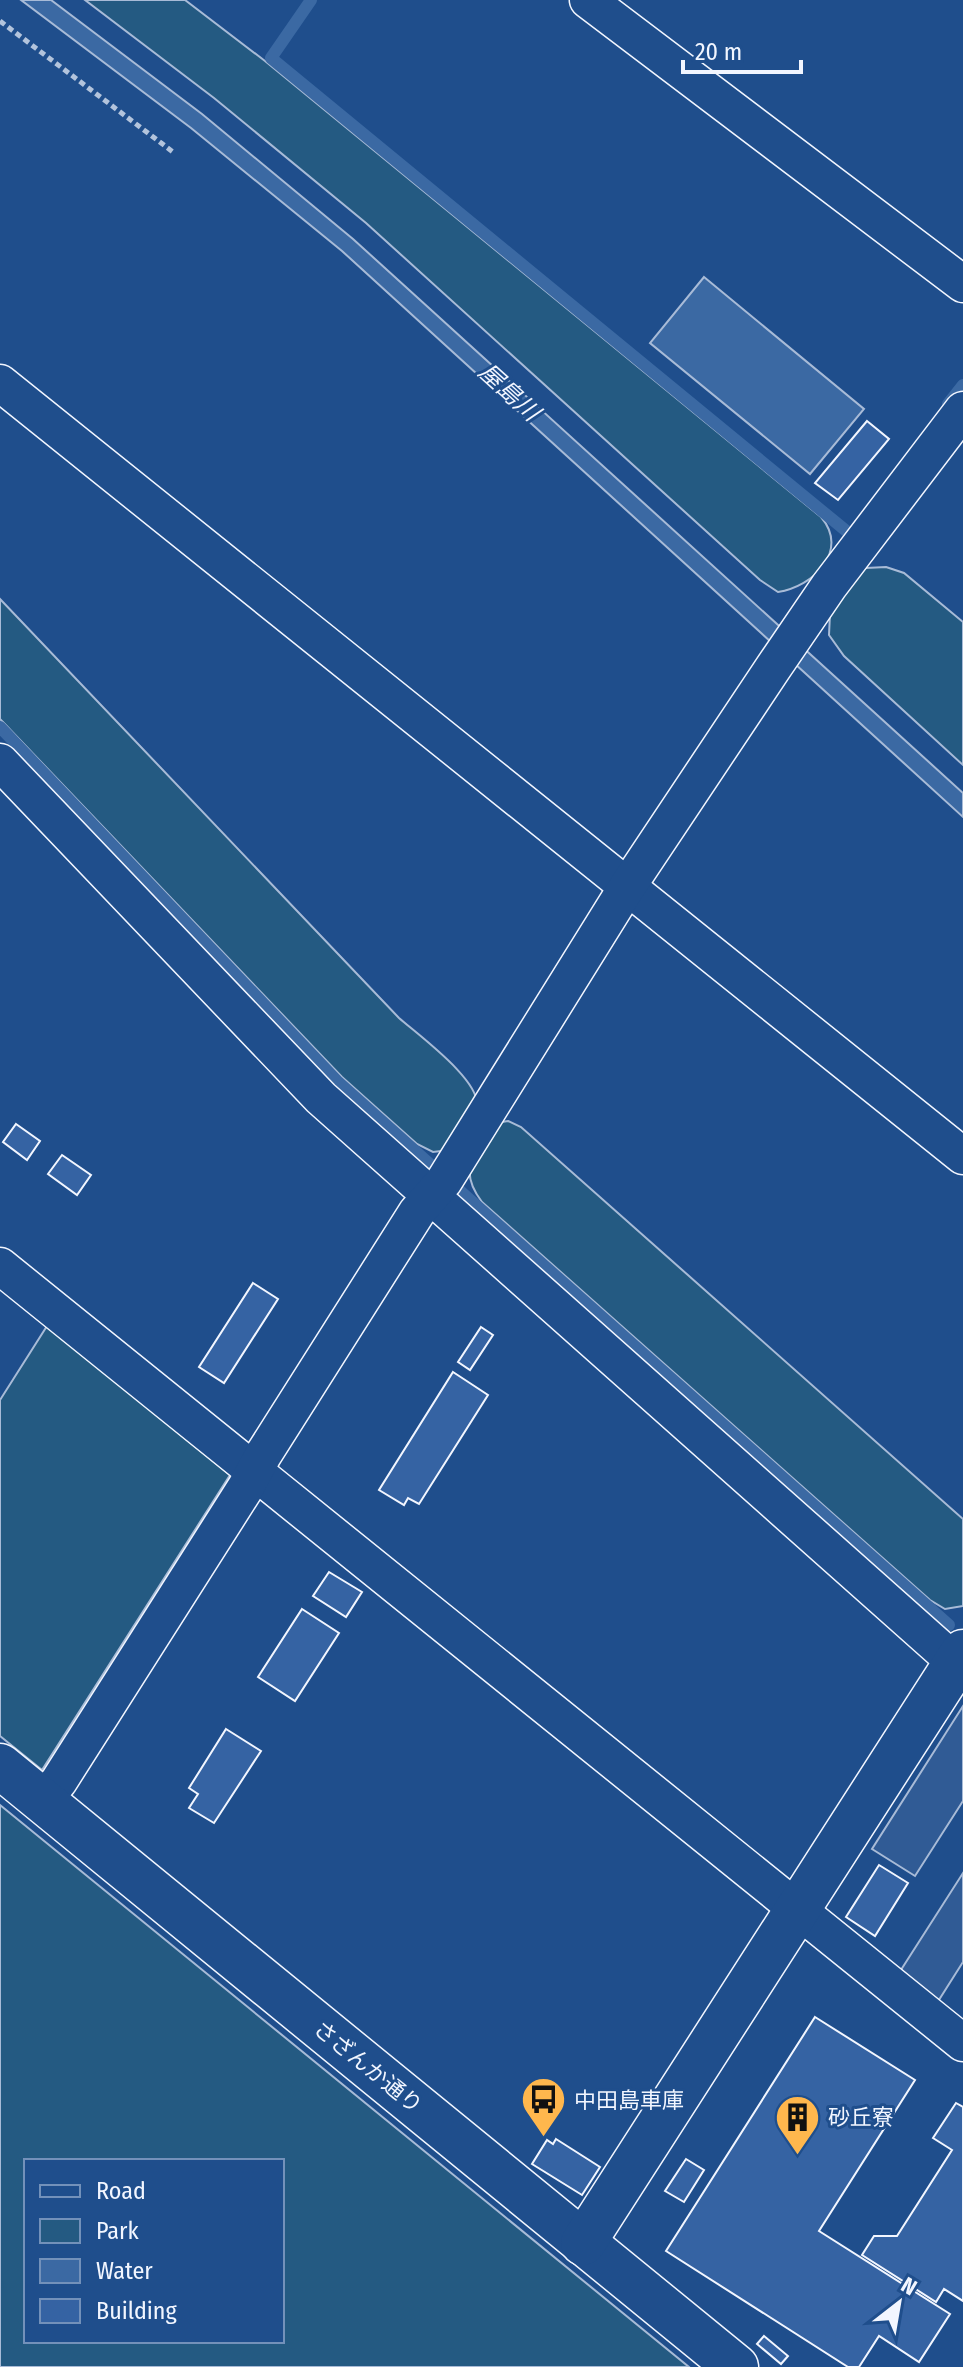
<svg xmlns="http://www.w3.org/2000/svg" width="963" height="2367" font-family="'Fira Sans Condensed','Noto Sans JP',sans-serif">
  <style>
    .green { fill: #245a82; stroke: #a8bbd7; stroke-width: 2; fill-rule: evenodd }
    .parking { fill: #305b95; stroke: #a8bbd7; stroke-width: 2 }
    .water { fill: #3b69a3; stroke: #a8bbd7; stroke-width: 2 }
    .lines { fill: none; stroke-linecap: round; stroke-linejoin: round }
    .stream { stroke: #3b69a3; stroke-width: 12 }
    .building { fill: #3563a3; stroke: #f2f6ff; stroke-width: 2 }
    .minor-casing { stroke: #f2f6ff; stroke-width: 39 }
    .tertiary-casing { stroke: #f2f6ff; stroke-width: 47 }
    .path { stroke: #b3c4dc; stroke-width: 5; stroke-dasharray: 6 4; stroke-linecap: butt }
    .minor { stroke: #1f4e8c; stroke-width: 36 }
    .tertiary { stroke: #1f4e8c; stroke-width: 44 }
    .labels { text-anchor: middle; dominant-baseline: central; stroke-width: 6; stroke-linejoin: round; paint-order: stroke }
    .street-label { font-size: 22px; fill: #f2f6ff; stroke: #1f4e8c }
    .poi-label { font-size: 22px; fill: #f2f6ff; stroke: #1f4e8c; text-anchor: start }
    .water-label { font-size: 24px; font-style: italic; fill: #f2f6ff; stroke: #1f4e8c }
  </style>
  <rect width="100%" height="100%" fill="#1f4e8c"/>
  <g class="green">
    <path d="M85 0H185L265 61 821 517C850 551 813 587 778 592L760 580 366 223 214 98Z"/>
    <polygon points="886,567 904,573 963,622 963,765 844,656 829,635 830,614 850,578 866,568"/>
    <path d="M0 599 399 1018C417 1034 486 1084 476 1109 471 1123 457 1137 449 1150L433 1152 417 1144 342 1077 0 719Z"/>
    <path d="M508 1121 521 1127 963 1519V1606L945 1609 930 1600 482 1202C456 1168 476 1155 496 1123Z"/>
    <polygon points="47,1326 230,1475 42,1770 0,1736 0,1400"/>
    <path d="M0 1805 689 2367H0ZM26 2161H282V2341H26Z"/>
  </g>
  <g class="parking">
    <polygon points="963,1706 963,1801 915,1876 872,1849"/>
    <polygon points="963,1873 963,1962 937,2003 899,1973"/>
  </g>
  <g class="water">
    <polygon points="21,0 51,0 202,114 353,239 963,793 963,817 342,251 191,128"/>
    <polygon points="704,277 864,409 810,474 650,343"/>
  </g>
  <g class="lines">
    <g class="stream">
      <polyline points="311,0 271,58 850,534"/>
      <polyline points="948,404 963,385"/>
      <polyline points="0,727 337,1081 432,1166"/>
      <polyline points="459,1190 949,1625"/>
    </g>
  </g>
  <g class="building">
    <polygon points="867,421 889,439 838,500 815,483"/>
    <polygon points="16,1124 40,1141 27,1160 3,1142"/>
    <polygon points="62,1155 91,1175 77,1195 48,1174"/>
    <polygon points="253,1283 278,1299 224,1383 199,1367"/>
    <polygon points="481,1327 493,1335 470,1370 458,1362"/>
    <polygon points="453,1372 488,1395 419,1504 408,1498 404,1505 379,1490"/>
    <polygon points="329,1572 362,1592 346,1617 313,1596"/>
    <polygon points="302,1609 339,1633 295,1701 258,1677"/>
    <polygon points="226,1729 261,1751 214,1823 189,1808 198,1794 189,1788"/>
    <polygon points="879,1865 908,1883 875,1936 846,1917"/>
    <polygon points="815,2017 915,2080 819,2231 950,2314 919,2362 879,2336 859,2367 848,2367 666,2251"/>
    <polygon points="956,2103 963,2107 963,2301 944,2289 936,2302 862,2255 874,2236 897,2236 952,2150 933,2138"/>
    <polygon points="556,2139 600,2167 582,2195 532,2164 547,2140 553,2144"/>
    <polygon points="686,2159 704,2170 684,2202 665,2191"/>
    <polygon points="764,2336 788,2356 781,2364 757,2344"/>
  </g>
  <g class="lines">
    <defs>
      <g id="minor">
        <polyline points="588,0 963,284"/>
        <polyline points="0,383 963,1156"/>
        <polyline points="0,762 321,1098 963,1669"/>
        <polyline points="0,1266 963,2043"/>
        <polyline points="43,1801 59,1781 246,1487 263,1455 417,1212 444,1181 627,887 773,668 829,586 963,410"/>
      </g>
      <g id="tertiary">
        <polyline points="0,1766 736,2367"/>
        <polyline points="583,2243 963,1652"/>
      </g>
    </defs>
    <use href="#minor" class="minor-casing"/>
    <use href="#tertiary" class="tertiary-casing"/>
    <polyline class="path" points="0,21 173,152"/>
    <use href="#minor" class="minor"/>
    <use href="#tertiary" class="tertiary"/>
  </g>
  <defs>
    <symbol id="bus-pin" viewBox="-11 -11 22 30"><path d="M0 17L-7.5 6A9.5 9.5 0 1 1 7.5 6Z" fill="#ffb74d" stroke="#1f4e8c"/><path d="M-5-6H5V4H4V6H2V4H-2V6H-4V4H-5ZM-3.5-4V0h7V-4ZM-3.5 1.2v1.5H-2V1.2ZM2 1.2v1.5H3.5V1.2Z" fill="#111"/></symbol>
    <symbol id="building-pin" viewBox="-11 -11 22 30"><path d="M0 17L-7.5 6A9.5 9.5 0 1 1 7.5 6Z" fill="#ffb74d" stroke="#1f4e8c"/><path d="M-4-6H4V6H1V3H-1V6H-4ZM-2.5-4.3h1.7v1.8h-1.7ZM.8-4.3h1.7v1.8H.8ZM-2.5-1h1.7V.8h-1.7ZM.8-1h1.7V.8H.8Z" fill="#111"/></symbol>
  </defs>
  <g fill-rule="evenodd">
    <use href="#bus-pin" x="518" y="2074" width="51" height="69"/>
    <use href="#building-pin" x="772" y="2092" width="51" height="69"/>
  </g>
  <g class="labels">
    <g class="street-label">
      <text transform="translate(368 2067) rotate(39)">さざんか通り</text>
    </g>
    <g class="poi-label">
      <text x="574" y="2100">中田島車庫</text>
      <text x="828" y="2117">砂丘寮</text>
    </g>
    <g class="water-label">
      <text transform="translate(509 392) rotate(42)">屋島川</text>
    </g>
  </g>
  <rect x="24" y="2159" width="260" height="184" fill="#1f4e8c" stroke="#7391ba" stroke-width="2"/>
  <rect x="40" y="2185" width="40" height="12" fill="#1f4e8c" stroke="#7391ba" stroke-width="2"/>
  <text x="96" y="2199" font-size="24" fill="#f2f6ff">Road</text>
  <rect x="40" y="2219" width="40" height="24" fill="#245a82" stroke="#7391ba" stroke-width="2"/>
  <text x="96" y="2239" font-size="24" fill="#f2f6ff">Park</text>
  <rect x="40" y="2259" width="40" height="24" fill="#3b69a3" stroke="#7391ba" stroke-width="2"/>
  <text x="96" y="2279" font-size="24" fill="#f2f6ff">Water</text>
  <rect x="40" y="2299" width="40" height="24" fill="#3563a3" stroke="#7391ba" stroke-width="2"/>
  <text x="96" y="2319" font-size="24" fill="#f2f6ff">Building</text>
  <g transform="translate(899 2303) rotate(31)" stroke="#1f4e8c" stroke-width="6" paint-order="stroke">
  <path d="M0-6L14 30L0 20L-14 30Z" fill="#f2f6ff"/>
  <text y="-12" font-size="22" font-weight="bold" text-anchor="middle" fill="#f2f6ff">N</text>
  </g>
  <path d="M683 60v12h118v-12" fill="none" stroke="#f2f6ff" stroke-width="4"/>
  <text x="695" y="60" font-size="24" fill="#f2f6ff" stroke="#1f4e8c" stroke-width="6" paint-order="stroke">20 m</text>
</svg>
